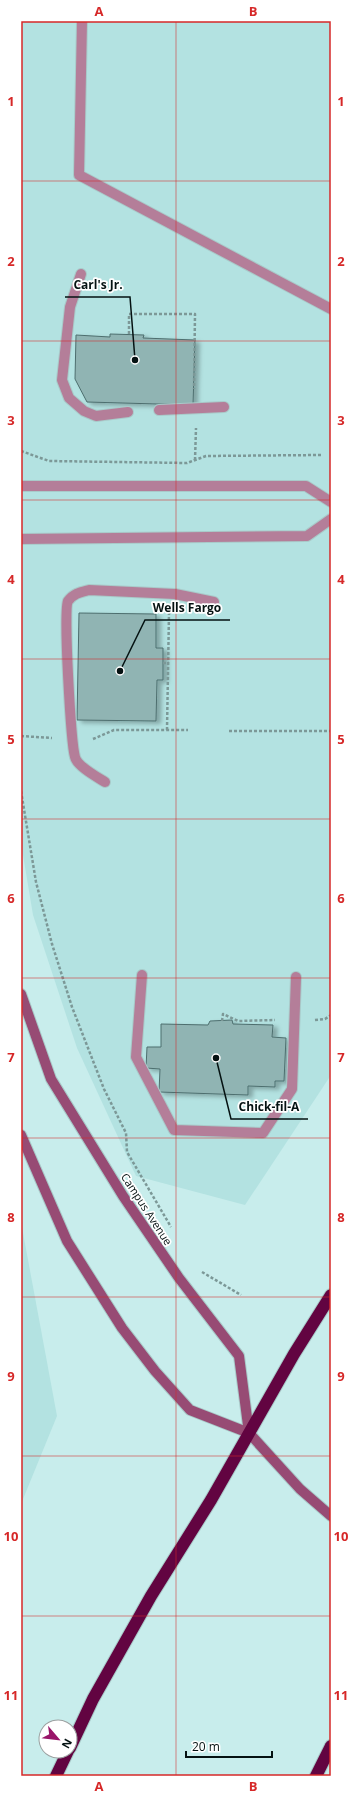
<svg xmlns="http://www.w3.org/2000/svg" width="352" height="1797" font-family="'Open Sans',sans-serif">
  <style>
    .built { fill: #b3e2e1 }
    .building { fill: #90b4b3; stroke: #4d6e6e; filter: url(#shadow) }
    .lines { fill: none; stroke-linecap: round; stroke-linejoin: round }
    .lane-casing { stroke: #a9cac9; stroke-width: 12 }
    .secondary-casing { stroke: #a9cac9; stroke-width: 12 }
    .highway-casing { stroke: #a9cac9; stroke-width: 14 }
    .path { stroke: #7c9897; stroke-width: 2.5; stroke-dasharray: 3 2; stroke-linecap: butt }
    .lane { stroke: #b47e99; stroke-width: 10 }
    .secondary { stroke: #974b74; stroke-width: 10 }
    .highway { stroke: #620441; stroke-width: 12 }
    .grid { fill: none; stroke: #d62828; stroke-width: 1; stroke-opacity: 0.55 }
    .labels { text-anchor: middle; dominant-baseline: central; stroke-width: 3.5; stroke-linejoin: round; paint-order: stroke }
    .street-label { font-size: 11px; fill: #051212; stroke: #fff }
    .leader { fill: none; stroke: #051212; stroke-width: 1.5 }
    .callout-dot { fill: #051212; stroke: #fff; stroke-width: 1.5 }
    .callout-label { font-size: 12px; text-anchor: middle; font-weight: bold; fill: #051212; stroke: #fff; stroke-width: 3.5; stroke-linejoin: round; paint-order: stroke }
    .neatline { fill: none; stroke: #d62828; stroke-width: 1.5 }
    .grid-label { font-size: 13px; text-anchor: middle; font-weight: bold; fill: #d62828 }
  </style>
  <defs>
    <filter id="shadow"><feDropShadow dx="4.5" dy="2.5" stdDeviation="2" flood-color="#0004"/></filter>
  </defs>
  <rect width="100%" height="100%" fill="#c8edec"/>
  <g class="built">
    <polygon points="21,21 331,21 331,1075 245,1205 136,1176 77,1048 33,915 21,843"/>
    <polygon points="21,1222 57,1416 21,1504"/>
  </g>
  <g class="building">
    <polygon points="110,334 144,335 143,338 195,340 193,405 87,402 75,379 76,335 110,337"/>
    <polygon points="79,613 156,614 156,648 163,648 163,680 157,680 156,721 77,720"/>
    <polygon points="232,1020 233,1024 273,1025 272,1037 286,1038 284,1081 275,1081 275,1087 248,1086 248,1095 159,1092 160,1069 146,1068 147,1047 161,1047 161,1024 208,1025 210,1021"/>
  </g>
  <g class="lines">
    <defs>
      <g id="lane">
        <polyline points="82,21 79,175 331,309"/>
        <polyline points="81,274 70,307 62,380 69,398 84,411 96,416 128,412"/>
        <polyline points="159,410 224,407"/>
        <polyline points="21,486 306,486 331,502"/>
        <polyline points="21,539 307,536 331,519"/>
        <path d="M105 782C97 777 77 766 75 757 71 743 63 609 68 601 74 593 81 592 89 590L175 594 214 602"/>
        <polyline points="142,975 136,1057 174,1130 263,1133 292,1089 296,977"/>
      </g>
      <g id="secondary">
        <polyline points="21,994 51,1079 123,1196 179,1278 239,1356 249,1433"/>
        <polyline points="21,1135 67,1241 122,1328 155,1371 190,1410 249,1433 300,1489 331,1516"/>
      </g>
      <g id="highway">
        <polyline points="70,1748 93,1699 151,1596 211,1500 294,1354 331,1295"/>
        <polyline points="56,1776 68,1751"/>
        <polyline points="316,1776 331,1746"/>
      </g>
    </defs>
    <use href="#lane" class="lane-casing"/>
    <use href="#secondary" class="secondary-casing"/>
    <use href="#highway" class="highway-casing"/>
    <g class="path">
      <polyline points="129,334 129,314 195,314 194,389"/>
      <polyline points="21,451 49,461 187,463 206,456 321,455"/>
      <polyline points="195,460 196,428"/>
      <polyline points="163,663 169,663"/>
      <polyline points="167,730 169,613"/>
      <polyline points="229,731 331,731"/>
      <polyline points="21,736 52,738"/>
      <polyline points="93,739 114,730 188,730"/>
      <polyline points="21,791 36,882 52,944 72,1007 104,1089 126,1133 127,1152 171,1227"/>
      <polyline points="315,1020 325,1019 331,1015"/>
      <polyline points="222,1021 223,1014 238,1021 275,1020"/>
      <polyline points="202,1272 241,1295"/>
    </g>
    <use href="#lane" class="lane"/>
    <use href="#secondary" class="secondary"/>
    <use href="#highway" class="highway"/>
  </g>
  <path class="grid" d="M176 21V1776M21 181H331M21 341H331M21 500H331M21 659H331M21 819H331M21 978H331M21 1138H331M21 1297H331M21 1456H331M21 1616H331"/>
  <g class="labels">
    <g class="street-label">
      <text transform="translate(147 1209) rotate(57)">Campus Avenue</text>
    </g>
  </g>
  <path class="leader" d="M135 360L130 297H65M120 671L145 620H230M216 1058L231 1119H308"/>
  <g class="callout-dot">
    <circle cx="135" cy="360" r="4"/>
    <circle cx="120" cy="671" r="4"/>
    <circle cx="216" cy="1058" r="4"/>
  </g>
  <g class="callout-label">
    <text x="98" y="289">Carl's Jr.</text>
    <text x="187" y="612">Wells Fargo</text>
    <text x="269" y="1111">Chick-fil-A</text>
  </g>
  <rect width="352" height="1797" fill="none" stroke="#ffffff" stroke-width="44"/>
  <g transform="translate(58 1739) rotate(118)"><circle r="19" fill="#ffffff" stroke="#9ba0a0"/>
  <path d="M0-3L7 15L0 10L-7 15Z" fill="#991569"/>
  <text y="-6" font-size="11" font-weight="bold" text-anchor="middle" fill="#051212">N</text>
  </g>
  <path d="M186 1751v6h86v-6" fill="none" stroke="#051212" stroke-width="2"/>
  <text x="192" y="1751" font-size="12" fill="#051212" stroke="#ffffff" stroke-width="3" paint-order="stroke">20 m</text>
  <rect x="22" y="22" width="308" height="1753" class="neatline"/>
  <g class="grid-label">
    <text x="99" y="16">A</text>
    <text x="253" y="16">B</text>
    <text x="11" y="106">1</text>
    <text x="341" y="106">1</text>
    <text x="11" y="266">2</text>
    <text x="341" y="266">2</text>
    <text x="11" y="425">3</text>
    <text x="341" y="425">3</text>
    <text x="11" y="584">4</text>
    <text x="341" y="584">4</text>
    <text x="11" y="744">5</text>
    <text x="341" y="744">5</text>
    <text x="11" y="903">6</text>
    <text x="341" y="903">6</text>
    <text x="11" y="1062">7</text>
    <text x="341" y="1062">7</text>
    <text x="11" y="1222">8</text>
    <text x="341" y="1222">8</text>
    <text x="11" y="1381">9</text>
    <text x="341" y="1381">9</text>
    <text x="11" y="1541">10</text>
    <text x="341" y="1541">10</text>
    <text x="11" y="1700">11</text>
    <text x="341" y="1700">11</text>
    <text x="99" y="1791">A</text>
    <text x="253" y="1791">B</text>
  </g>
</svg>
